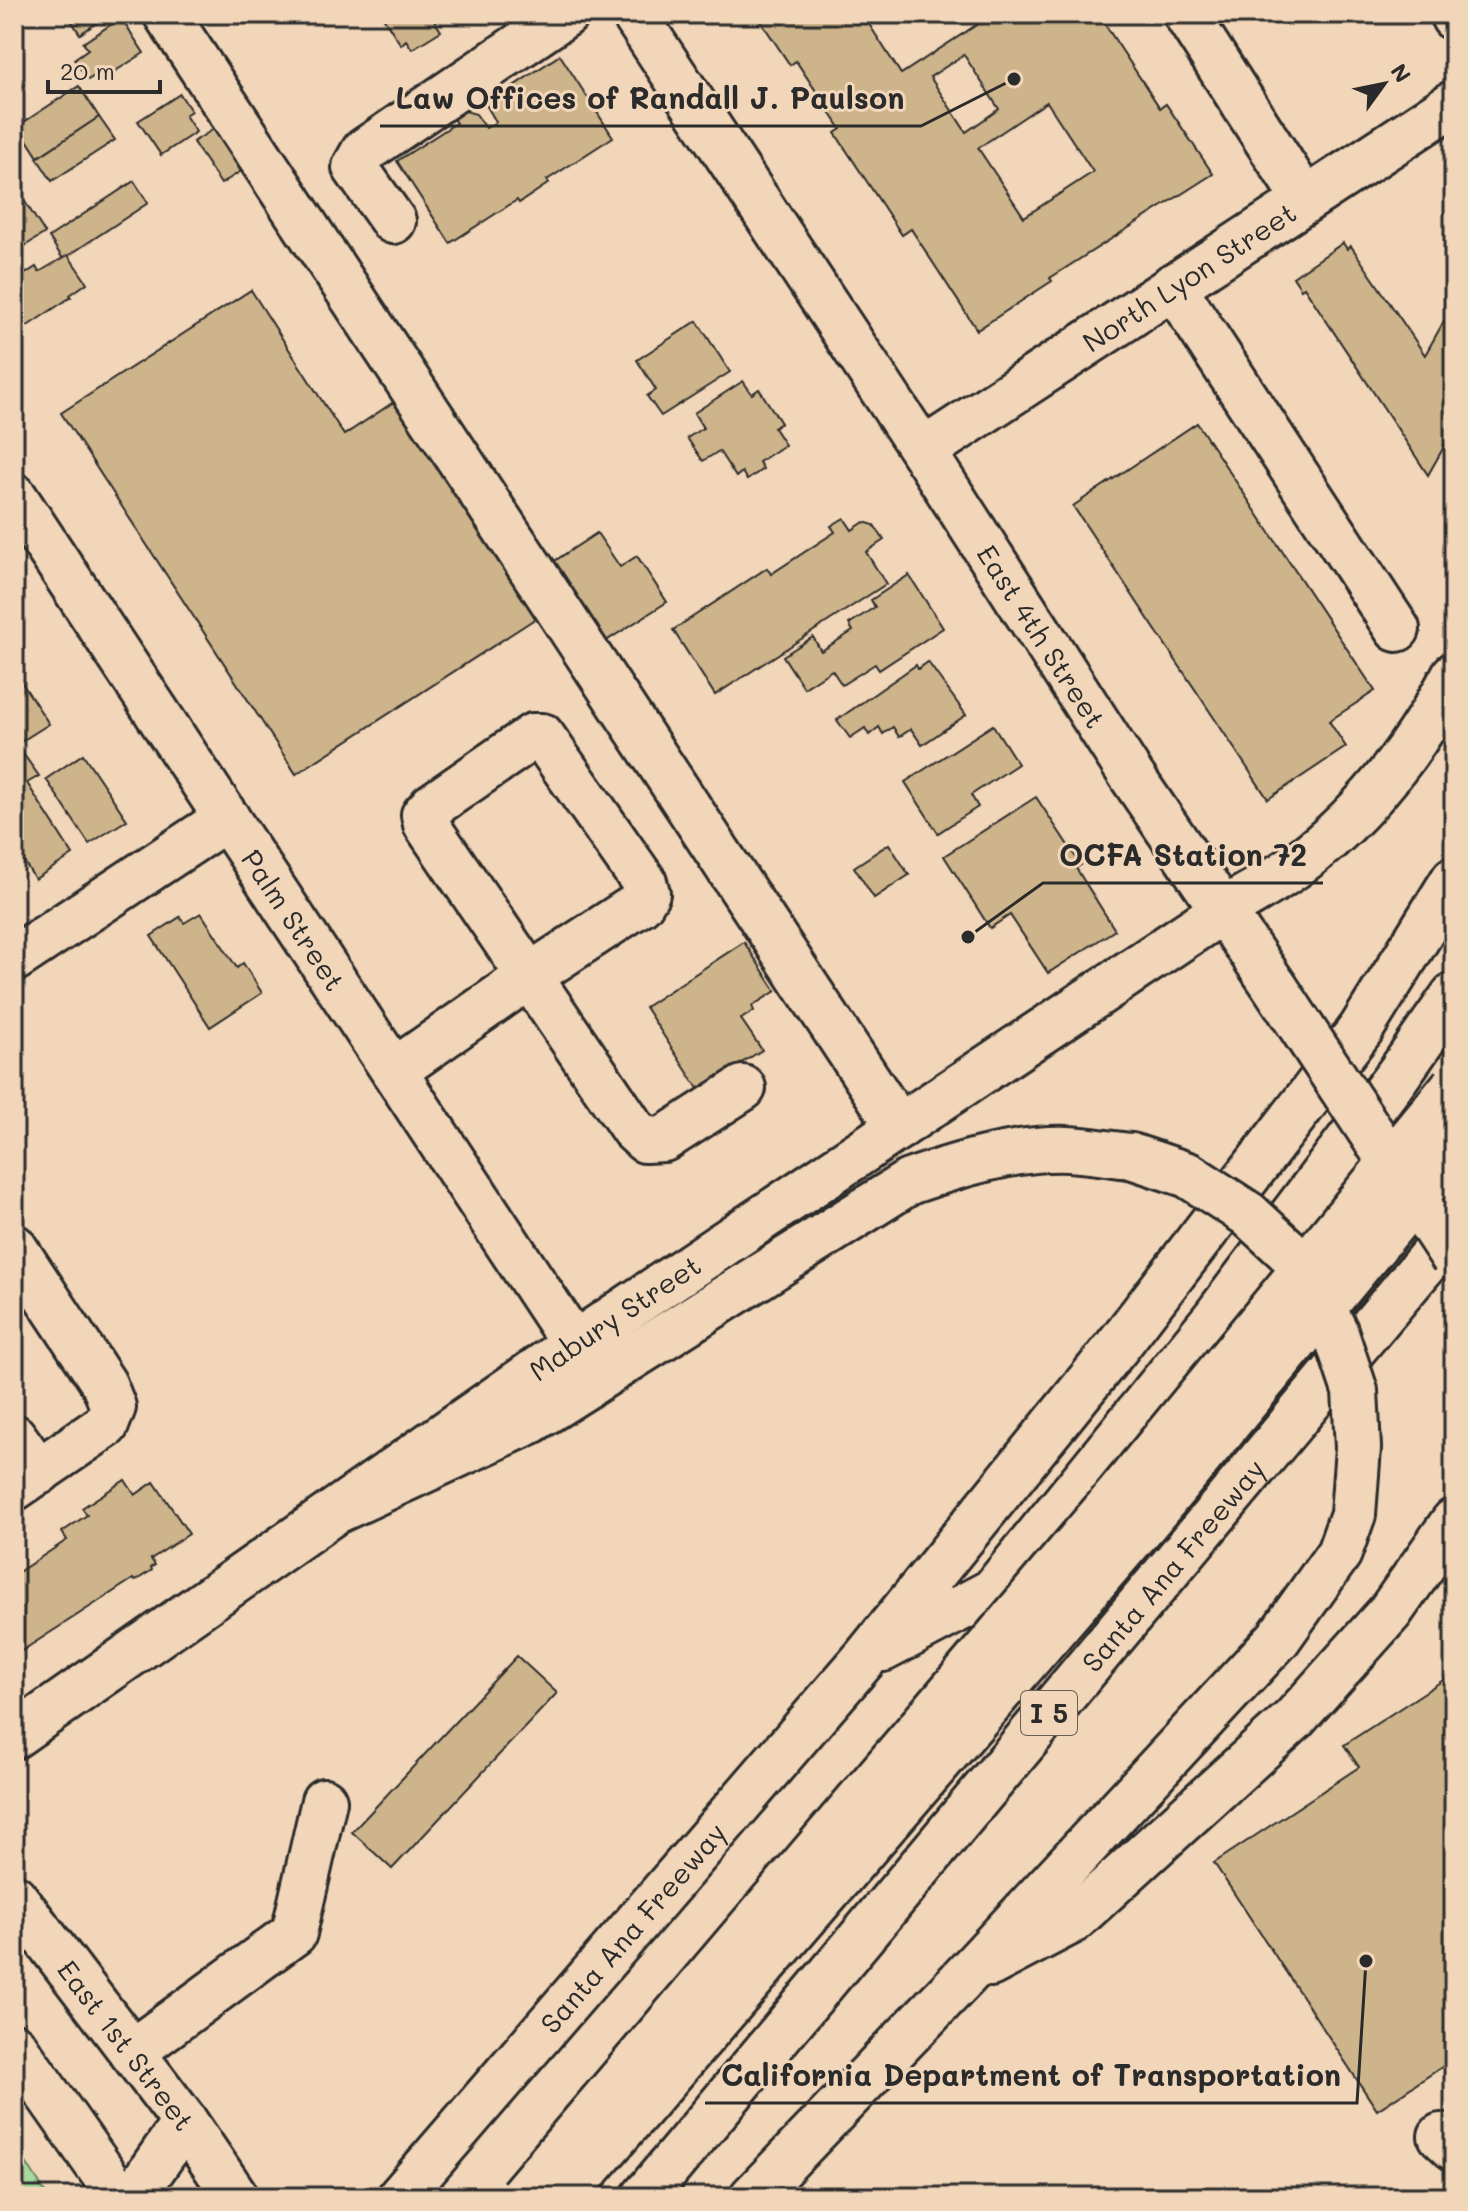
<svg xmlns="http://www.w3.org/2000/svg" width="1468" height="2211" font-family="Mali,sans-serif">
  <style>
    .green { fill: #a7db9d; stroke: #698364; stroke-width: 2 }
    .building { fill: #ceb48b; stroke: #2b2b2b; stroke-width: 2; fill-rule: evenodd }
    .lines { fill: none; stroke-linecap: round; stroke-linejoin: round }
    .minor-casing { stroke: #2b2b2b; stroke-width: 50 }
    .major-casing { stroke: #2b2b2b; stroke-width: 50 }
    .highway-casing { stroke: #2b2b2b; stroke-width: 50 }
    .minor { stroke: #f2d6b9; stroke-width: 44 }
    .major { stroke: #f2d6b9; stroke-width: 44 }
    .highway { stroke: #f2d6b9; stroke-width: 44 }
    .major-bridge-casing { stroke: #2b2b2b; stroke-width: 50; stroke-linecap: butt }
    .highway-bridge-casing { stroke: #2b2b2b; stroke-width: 50; stroke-linecap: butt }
    .major-bridge { stroke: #f2d6b9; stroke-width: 44 }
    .highway-bridge { stroke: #f2d6b9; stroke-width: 44 }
    .labels { text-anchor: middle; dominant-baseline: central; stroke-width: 6; stroke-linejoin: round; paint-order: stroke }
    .shield { fill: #f2d6b9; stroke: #675e56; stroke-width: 2 }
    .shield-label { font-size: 26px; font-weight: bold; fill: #2b2b2b }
    .street-label { font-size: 28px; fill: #2b2b2b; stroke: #f2d6b9 }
    .leader { fill: none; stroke: #2b2b2b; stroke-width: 3 }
    .callout-dot { fill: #2b2b2b; stroke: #f2d6b9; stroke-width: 3 }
    .callout-label { font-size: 30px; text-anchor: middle; font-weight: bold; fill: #2b2b2b; stroke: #f2d6b9; stroke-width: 6; stroke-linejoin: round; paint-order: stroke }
  </style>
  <rect width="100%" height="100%" fill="#f2d6b9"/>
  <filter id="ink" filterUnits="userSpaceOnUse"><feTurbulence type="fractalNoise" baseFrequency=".0125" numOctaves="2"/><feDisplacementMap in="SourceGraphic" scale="16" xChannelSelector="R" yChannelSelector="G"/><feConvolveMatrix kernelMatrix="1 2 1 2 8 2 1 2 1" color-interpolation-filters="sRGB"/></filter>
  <g filter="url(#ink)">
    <polygon class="green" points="14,2144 48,2197 14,2197"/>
    <g class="building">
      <polygon points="67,14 110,14 80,34"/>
      <polygon points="263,14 285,14 270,24"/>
      <polygon points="381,14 447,14 435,22 441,31 412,49 406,40 401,45"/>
      <path d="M756 14H870L865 18 901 74 990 16 988 14H1098L1160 108 1166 104 1213 174 1050 278 1052 281 977 330 911 229 902 235 835 133 841 129 796 61 790 65ZM964 55 999 109 966 132 930 77ZM1047 102 1093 172 1024 217 978 148Z"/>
      <polygon points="121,18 144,53 106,77 102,71 88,80 74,59 88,49 83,43"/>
      <polygon points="560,55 613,137 547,180 549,183 519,203 517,200 450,243 397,161 456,123 452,117 462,110 476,114 486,128 496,122 485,103 488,94 499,87 503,93"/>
      <polygon points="79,86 99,117 38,157 18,126"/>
      <polygon points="180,94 191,111 185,115 196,132 161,155 138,121"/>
      <polygon points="99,117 115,140 52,181 37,158"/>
      <polygon points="222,124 249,166 221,184 193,142"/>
      <polygon points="134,181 148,203 63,259 49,237"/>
      <polygon points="18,191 45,233 14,253 14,194"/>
      <polygon points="1343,243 1347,249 1351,246 1425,355 1454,303 1454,429 1428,475 1304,287 1301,289 1293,277"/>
      <polygon points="68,255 87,283 70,295 71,297 14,335 14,281 36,267 39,272"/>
      <polygon points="251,290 344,435 406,394 547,611 296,774 61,413"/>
      <polygon points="697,321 730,372 661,416 647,396 656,390 637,360"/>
      <polygon points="743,381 752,394 759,389 781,423 774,428 785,445 759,462 763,469 747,480 742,472 736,477 719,451 703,461 687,438 703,428 694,413"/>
      <polygon points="1197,423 1375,691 1329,721 1346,747 1268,799 1073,506"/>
      <polygon points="844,518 852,530 864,522 874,525 884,540 866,552 886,584 715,695 673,630 767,568 771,574 835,532 831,526"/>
      <polygon points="597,533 620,567 637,556 667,602 606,641 580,600 572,604 547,566"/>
      <polygon points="909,575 943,628 879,670 875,664 842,685 832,670 804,688 783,656 813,637 821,651 853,631 849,624 875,607 871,600"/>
      <polygon points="928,662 966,715 922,745 911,729 899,737 893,727 883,734 879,727 869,735 865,728 850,738 837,720 916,665 918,669"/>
      <polygon points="22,683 49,724 14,746 14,688"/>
      <polygon points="993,725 1018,764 971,795 978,807 938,833 905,782"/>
      <polygon points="19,748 39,776 27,783 73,855 35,879 14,846 14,751"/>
      <polygon points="83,754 127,820 89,844 46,779"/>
      <polygon points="1036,797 1081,865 1076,868 1115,930 1048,973 1010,915 990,928 944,856"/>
      <polygon points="889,844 909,875 874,898 854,867"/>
      <polygon points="201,913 237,968 243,963 262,993 210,1027 151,936 180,917 184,923"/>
      <polygon points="744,942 776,991 752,1006 754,1011 741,1019 762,1050 699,1090 645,1007"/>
      <polygon points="125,1480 135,1495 154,1482 189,1534 151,1559 155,1565 151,1567 152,1570 135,1581 133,1579 14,1656 14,1575 67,1540 62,1532 87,1515 82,1508"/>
      <polygon points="517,1656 557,1693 392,1869 352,1832"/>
      <polygon points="1454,1673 1454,2059 1377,2110 1214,1863 1359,1767 1344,1745"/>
    </g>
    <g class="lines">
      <defs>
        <g id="minor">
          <polyline points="166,14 899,1127"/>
          <polyline points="1186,14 1305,200"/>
          <polyline points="1452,14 1454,18"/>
          <polyline points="393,221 355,167 364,151 566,14"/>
          <polyline points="1173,286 1397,629"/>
          <path id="s1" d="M923 451 1454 103"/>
          <path id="s2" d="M14 496 574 1344"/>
          <polyline points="14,959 227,818"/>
          <polyline points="394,1071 528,977 641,903 647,893 644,882 542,736 533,736 432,806 424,815 426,824 633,1129 645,1140 664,1139 743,1088"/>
          <polyline points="14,1247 104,1384 113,1407 106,1425 14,1488"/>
          <polyline points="14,1437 39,1472"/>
          <polyline points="132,2052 294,1933 324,1801"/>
          <polyline points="1441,2136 1454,2148"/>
        </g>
        <g id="major">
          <path id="s3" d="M634 14 923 451 1131 775 1275 987"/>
          <path id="s4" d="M14 1736 574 1344 1222 911"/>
          <path id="s5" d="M14 1897 185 2122 236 2197"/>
          <polyline points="14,2046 120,2197"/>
        </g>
        <g id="highway">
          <path d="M1222 911C1246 896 1272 883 1295 866 1364 816 1414 750 1454 675"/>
          <path d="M338 1510 531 1421 909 1182C958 1165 1016 1147 1068 1149 1089 1150 1110 1154 1131 1156"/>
          <polyline points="883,1649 993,1591 1215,1318 1398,1075 1454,995"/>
          <polyline points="990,1964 1072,1921 1294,1719 1390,1612 1454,1521"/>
          <polyline points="133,2197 185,2122"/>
          <path id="s6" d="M400 2197 866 1657 1116 1348 1361 1029 1454 879"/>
          <path id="s7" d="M644 2197 1454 1229"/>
          <polyline points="752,2197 963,1978 1278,1639 1339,1553 1353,1514"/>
        </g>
      </defs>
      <use href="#minor" class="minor-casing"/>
      <use href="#major" class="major-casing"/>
      <use href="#highway" class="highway-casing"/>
      <use href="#minor" class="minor"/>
      <use href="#major" class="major"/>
      <use href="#highway" class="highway"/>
      <defs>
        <polyline id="major-bridge" points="1275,987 1454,1258"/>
        <g id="highway-bridge">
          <polyline points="1131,1156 1188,1175 1248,1214 1299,1261 1335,1331 1355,1391 1358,1448 1353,1514"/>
          <polyline points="521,2197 1119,1494 1454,1086"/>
          <polyline points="564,2197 1147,1521 1454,1150"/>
        </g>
      </defs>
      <use href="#major-bridge" class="major-bridge-casing"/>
      <use href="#highway-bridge" class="highway-bridge-casing"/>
      <use href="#major-bridge" class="major-bridge"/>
      <use href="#highway-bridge" class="highway-bridge"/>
    </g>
  </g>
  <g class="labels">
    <rect class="shield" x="1021" y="1691" width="56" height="44" rx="6"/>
    <g class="shield-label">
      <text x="1049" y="1713">I 5</text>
    </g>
    <g class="street-label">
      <text stroke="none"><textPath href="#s1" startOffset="318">North Lyon Street</textPath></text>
      <text stroke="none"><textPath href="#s3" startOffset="744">East 4th Street</textPath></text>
      <text stroke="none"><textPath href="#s2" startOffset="508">Palm Street</textPath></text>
      <text stroke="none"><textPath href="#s4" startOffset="732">Mabury Street</textPath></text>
      <text stroke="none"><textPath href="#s7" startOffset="824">Santa Ana Freeway</textPath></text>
      <text stroke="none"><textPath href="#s6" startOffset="356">Santa Ana Freeway</textPath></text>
      <text stroke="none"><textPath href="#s5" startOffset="186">East 1st Street</textPath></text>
    </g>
  </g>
  <path class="leader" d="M1014 79L921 126H380M968 937L1043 883H1323M1366 1961L1357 2103H705"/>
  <g class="callout-dot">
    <circle cx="1014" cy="79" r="8"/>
    <circle cx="968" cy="937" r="8"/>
    <circle cx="1366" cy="1961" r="8"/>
  </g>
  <g class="callout-label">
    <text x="650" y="109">Law Offices of Randall J. Paulson</text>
    <text x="1183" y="866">OCFA Station 72</text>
    <text x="1031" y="2086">California Department of Transportation</text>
  </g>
  <rect width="1468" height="2211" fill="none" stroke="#f2d6b9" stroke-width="48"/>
  <rect x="24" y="24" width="1420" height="2163" fill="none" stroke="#2b2b2b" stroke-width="3" filter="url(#ink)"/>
  <g transform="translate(1384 84) rotate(57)" stroke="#f2d6b9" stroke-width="6" paint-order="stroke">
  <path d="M0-6L14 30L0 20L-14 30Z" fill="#2b2b2b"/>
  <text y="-12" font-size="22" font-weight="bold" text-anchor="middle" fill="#2b2b2b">N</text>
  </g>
  <path d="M48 80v12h112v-12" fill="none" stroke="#2b2b2b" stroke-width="4"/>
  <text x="60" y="80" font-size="24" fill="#2b2b2b" stroke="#f2d6b9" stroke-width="6" paint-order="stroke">20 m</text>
</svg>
